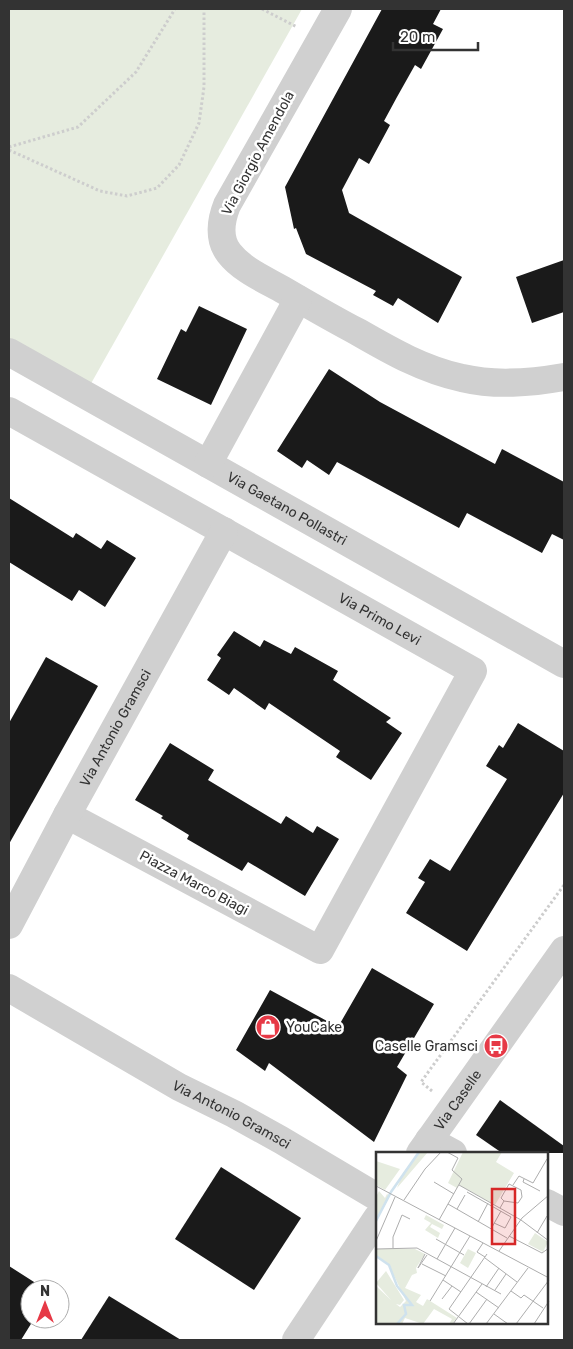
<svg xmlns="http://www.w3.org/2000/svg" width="573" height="1349" font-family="Rubik,sans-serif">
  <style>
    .green { fill: #e6ecdf }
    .building { fill: #1a1a1a }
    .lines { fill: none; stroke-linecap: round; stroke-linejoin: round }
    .path { stroke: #cdcdcd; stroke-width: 3; stroke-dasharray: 2.5 2.5; stroke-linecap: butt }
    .minor { stroke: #d0d0d0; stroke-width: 28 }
    .labels { text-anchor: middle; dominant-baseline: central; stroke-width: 5; stroke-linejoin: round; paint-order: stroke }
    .street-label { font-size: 14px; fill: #333; stroke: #fff }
    .poi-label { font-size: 14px; fill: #333; stroke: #fff; text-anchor: start }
    .inset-river { fill: none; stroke: #cfe2ee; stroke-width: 2.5 }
    .inset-road { fill: none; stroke: #adadad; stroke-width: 1 }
    .view { fill: #d62828; fill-opacity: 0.15; stroke: #d62828; stroke-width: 2.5 }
    .inset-edge { fill: none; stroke: #333; stroke-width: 2.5 }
  </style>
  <rect width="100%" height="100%" fill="#fff"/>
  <polygon class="green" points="9,9 302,9 84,396 9,354"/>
  <g class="building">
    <polygon points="382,9 441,9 433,24 443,29 421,69 415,65 397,97 384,121 390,125 369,164 359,158 342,190 349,213 462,277 438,323 398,298 393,306 373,295 376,291 306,254 296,228 294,229 285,187"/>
    <polygon points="564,260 564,312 532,323 516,277"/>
    <polygon points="199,306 247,329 211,405 157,379 181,329 186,332"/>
    <polygon points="329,369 380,402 495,464 502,449 564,482 564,540 552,534 542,553 467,513 459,528 337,462 329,475 307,460 302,468 277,451"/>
    <polygon points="9,498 73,538 76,533 101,549 107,540 136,558 105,607 79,590 72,601 9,562"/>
    <polygon points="234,631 260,647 264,640 291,654 295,647 338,671 333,680 391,718 386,722 402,733 371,780 336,757 340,751 269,703 265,710 234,688 229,695 207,680 221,658 217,655"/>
    <polygon points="46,657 98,686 9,844 9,723"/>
    <polygon points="518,723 564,751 564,793 467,951 406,913 425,882 418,878 430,859 450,871 507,779 486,766 499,745 503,748"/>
    <polygon points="170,743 214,770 208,780 281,824 286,816 313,833 317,826 339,839 305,896 248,862 242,871 187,839 189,835 161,818 163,816 135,800"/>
    <polygon points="372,968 434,1004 397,1067 407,1075 374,1142 269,1063 265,1071 236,1050 270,990 338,1027"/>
    <polygon points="500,1100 564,1146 564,1153 502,1153 476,1135"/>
    <polygon points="221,1167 301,1218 254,1290 175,1239"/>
    <polygon points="9,1266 45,1289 30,1289 30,1319 34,1319 21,1340 9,1340"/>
    <polygon points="109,1296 181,1340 81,1340"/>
  </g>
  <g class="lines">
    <g class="path">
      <polyline points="262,9 297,27"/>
      <polyline points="9,147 78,127 136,72 175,9"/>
      <polyline points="9,150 100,191 127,196 157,188 179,165 199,123 204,87 204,9"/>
      <polyline points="432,1091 421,1082 564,885"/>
    </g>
    <g class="minor">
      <path d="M338 9 227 205C221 220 218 239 229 253 242 270 266 280 285 291 309 305 333 319 358 332 391 351 424 370 462 378 496 386 530 383 564 377"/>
      <path id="s1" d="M9 352 564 664"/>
      <path id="s2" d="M9 411 473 671 320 950 67 815"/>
      <polyline points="208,464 298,299"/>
      <path id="s3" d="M9 925 67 815 224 531"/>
      <path id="s4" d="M9 988 179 1087 234 1114 281 1140 377 1197"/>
      <polyline points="429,1140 453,1153"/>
      <path id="s5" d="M420 1153 564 950"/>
      <polyline points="547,1203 564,1212"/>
      <polyline points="296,1340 377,1218"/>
    </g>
  </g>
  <defs>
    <symbol id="shop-disc" viewBox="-11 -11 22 22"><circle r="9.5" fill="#e63946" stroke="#fff"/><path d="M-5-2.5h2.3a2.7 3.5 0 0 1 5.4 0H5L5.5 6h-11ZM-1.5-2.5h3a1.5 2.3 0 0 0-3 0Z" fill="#fff"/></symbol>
    <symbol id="bus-disc" viewBox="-11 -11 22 22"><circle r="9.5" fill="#e63946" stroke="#fff"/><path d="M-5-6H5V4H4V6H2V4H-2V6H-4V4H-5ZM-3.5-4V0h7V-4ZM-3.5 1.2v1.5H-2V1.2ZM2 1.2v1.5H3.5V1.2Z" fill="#fff"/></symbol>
  </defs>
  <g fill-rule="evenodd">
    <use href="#shop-disc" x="254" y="1013" width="28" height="28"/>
    <use href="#bus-disc" x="482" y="1032" width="28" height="28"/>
  </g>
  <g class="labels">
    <g class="street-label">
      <text transform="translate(258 153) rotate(-62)">Via Giorgio Amendola</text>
      <text stroke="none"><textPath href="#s1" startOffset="319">Via Gaetano Pollastri</textPath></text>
      <text stroke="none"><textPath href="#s2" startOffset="425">Via Primo Levi</textPath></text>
      <text stroke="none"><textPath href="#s3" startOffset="224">Via Antonio Gramsci</textPath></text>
      <text transform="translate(194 883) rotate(28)">Piazza Marco Biagi</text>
      <text stroke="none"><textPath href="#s5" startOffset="65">Via Caselle</textPath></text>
      <text stroke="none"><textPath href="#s4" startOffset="256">Via Antonio Gramsci</textPath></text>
    </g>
    <g class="poi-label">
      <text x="286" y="1027">YouCake</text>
      <text x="478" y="1046" text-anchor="end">Caselle Gramsci</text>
    </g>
  </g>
  <g transform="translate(376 1152)">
    <rect width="172" height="172" fill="#fff"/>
    <path d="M43 0H52L21 36 27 21ZM87 0H126L120 10 138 21 119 53 83 33 81 36 72 31ZM0 9 24 17 9 38 0 33ZM3 39 9 46 11 42 14 44 0 69V45ZM50 63 68 73 66 77 56 72 54 75 64 81 62 86 49 78 55 71 48 67ZM159 81 172 90 167 100 152 92ZM0 97H39L49 102 40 116 41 121 36 123 29 136 45 143 40 150 47 154 51 147 81 166 76 172H73L76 167 58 157 47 172 29 166 26 172H0V134L15 148 0 131 10 119 28 148 24 153 20 152 24 155 30 149 13 113 0 104ZM92 97 100 101 92 116 84 111Z" fill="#e6ecdf"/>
    <path class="inset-river" d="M0 69 15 40 43 0M0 104 13 113 21 134 36 153H28L30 162 21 172"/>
    <path class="inset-road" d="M148 27 147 30 164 39M58 30 78 42M83 33 145 68 173 89M137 33 143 24 157 31 171 7M0 34 173 126M91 40 135 65 129 76 118 71M28 48 49 17 65 0M72 52 131 86M124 56 128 49 125 46 133 32 145 38 146 45 142 51 128 49M81 57 89 43M63 68 86 27 76 18 82 6 71 0M102 70 112 51M115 77 125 59M161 81 171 64M133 84 166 101 173 96M60 87 88 103M0 89 19 45M107 91 101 100 109 105M17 96V85L26 63 34 67M0 97 41 96 125 142M123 99 146 66 173 43M49 102 42 116 51 103M109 106 141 130M61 107 79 76M46 112 70 124M67 128 85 140M110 135 123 116M119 138 130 122M135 139 145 146 148 143 167 156M100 140 123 156M66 147 76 134M54 149 94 84M118 162 132 172M77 172 106 132M92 172 73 157 111 102M93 172 111 147M110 172 152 116M140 172 173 128M158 172 173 149"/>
    <path class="view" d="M116 37H139V92H116Z"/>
    <rect width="172" height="172" class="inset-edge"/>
  </g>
  <rect width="573" height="1349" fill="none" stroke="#333333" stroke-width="20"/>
  <g transform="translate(45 1304)"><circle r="24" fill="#ffffff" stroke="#adadad"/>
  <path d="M0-4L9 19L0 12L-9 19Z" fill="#e63946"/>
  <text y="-8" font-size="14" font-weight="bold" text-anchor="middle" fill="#333333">N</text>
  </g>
  <path d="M393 42v8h85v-8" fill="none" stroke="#333333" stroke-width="2.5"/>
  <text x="400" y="42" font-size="15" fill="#333333" stroke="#ffffff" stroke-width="4" paint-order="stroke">20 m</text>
</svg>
